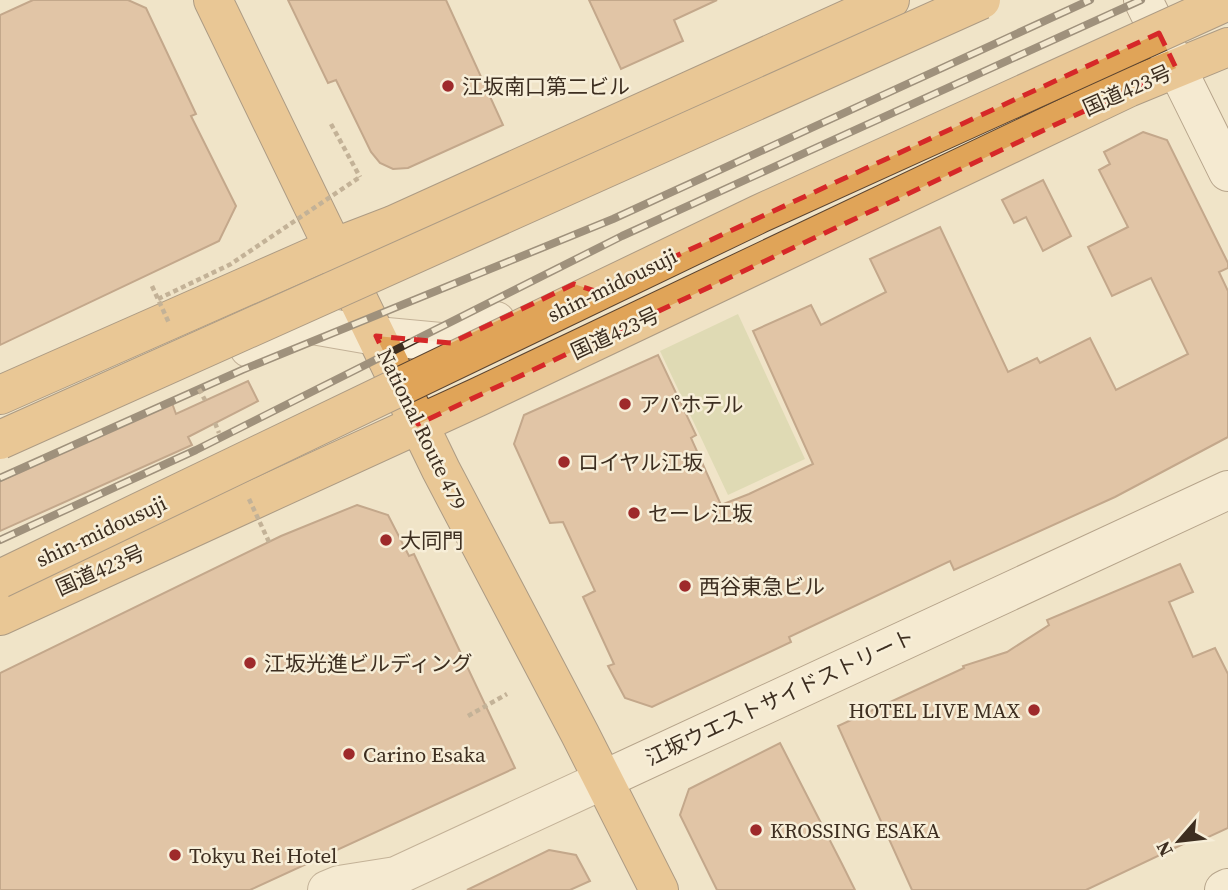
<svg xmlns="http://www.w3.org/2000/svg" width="1228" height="890" font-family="'Source Serif 4','Noto Sans JP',serif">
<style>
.green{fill:#c9cf9b}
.building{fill:#cf9f7d;stroke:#8d5f41;stroke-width:2}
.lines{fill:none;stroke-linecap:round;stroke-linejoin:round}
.street-casing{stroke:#8d765c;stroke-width:40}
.secondary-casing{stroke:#6f573f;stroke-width:40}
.highway-casing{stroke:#5b4430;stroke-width:40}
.path{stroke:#8d765c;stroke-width:4.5;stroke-dasharray:5 3.5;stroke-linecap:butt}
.street{stroke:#faf1dc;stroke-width:38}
.secondary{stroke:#faf1dc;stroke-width:38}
.highway{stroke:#e0a458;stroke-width:38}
.rail-casing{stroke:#3d2e20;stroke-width:8}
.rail{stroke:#f7eed8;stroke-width:5;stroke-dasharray:16;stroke-linecap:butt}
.highway-bridge-casing{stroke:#5b4430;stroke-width:40;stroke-linecap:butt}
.path-bridge{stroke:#8d765c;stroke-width:4.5;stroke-dasharray:5 3.5;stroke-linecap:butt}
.highway-bridge{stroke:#e0a458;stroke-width:38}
.marked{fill:none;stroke:#d62828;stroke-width:5;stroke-dasharray:14 9;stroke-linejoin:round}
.poi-dot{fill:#9e2a2b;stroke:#f7eed8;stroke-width:2.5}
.labels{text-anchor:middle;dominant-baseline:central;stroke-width:5;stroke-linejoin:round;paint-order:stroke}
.poi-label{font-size:21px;fill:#3d2e20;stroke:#f7eed8;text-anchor:start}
.street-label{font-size:21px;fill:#3d2e20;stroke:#f7eed8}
</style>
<rect width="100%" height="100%" fill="#f0e4c8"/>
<path class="green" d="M738 314 805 459 728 495 660 351Z"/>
<path class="building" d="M33 0H128L146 8 196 114 191 116 236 206 219 241 0 345V15Z
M288 0H446L503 125 408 168 393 169 380 163 371 152 336 80 328 83Z
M589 0H717L674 20 683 41 621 69Z
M1143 132 1167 140 1228 263V268L1219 272 1228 291V437L1115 497 954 570 950 561 789 637 791 642 652 707 625 698 608 666 614 664 583 597 595 591 563 522 550 523 514 444 524 415 658 355 696 435 691 438 721 505 749 494 813 464 753 331 811 305 821 325 886 292 870 259 940 227 1008 372 1037 358 1040 363 1090 338 1116 390 1188 354 1151 278 1112 296 1088 247 1128 227 1099 170 1110 164 1104 152Z
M1043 180 1071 236 1043 251 1026 217 1014 223 1002 200Z
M248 381 258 401 188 437 192 445 0 531V481L172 403 176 414Z
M357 505 388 515 409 556 414 554 515 768 250 890H0V673L281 536Z
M1180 564 1193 592 1169 602 1193 657 1215 648 1228 674V828L1202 840 1200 836 1086 890H912L838 726 964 668 963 666 1007 652 1049 625 1047 620Z
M780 743 841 862 855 890H717L680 815 689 789Z
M549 850 576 855 590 881 570 890H467Z"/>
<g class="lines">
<defs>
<path id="street" d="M249 348 307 324 376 336 451 343 496 321
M327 890 339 885 396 876 603 780"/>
<path id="secondary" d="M1143 0 1228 172
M603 780 1228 490
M1224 890 1228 888"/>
<path id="highway" d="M213 0 441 470 580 734 659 890
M0 395 333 248 393 225 890 0
M0 616 478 397 1128 88 1228 47"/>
</defs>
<use href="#street" class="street-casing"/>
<use href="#secondary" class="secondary-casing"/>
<use href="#highway" class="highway-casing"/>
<path class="path" d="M331 124 360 177
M468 716 507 694"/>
<use href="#street" class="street"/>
<use href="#secondary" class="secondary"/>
<use href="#highway" class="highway"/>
<defs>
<path id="rail" d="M0 478 242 370 613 219 1090 0
M0 540 196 450 622 236 1141 0"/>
</defs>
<use href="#rail" class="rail-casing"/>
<use href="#rail" class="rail"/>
<defs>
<path id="highway-bridge" d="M0 440 981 0
M0 579 759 214 1228 1"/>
</defs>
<use href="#highway-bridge" class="highway-bridge-casing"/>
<path class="path-bridge" d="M152 286 169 323
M158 299 231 264 360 177
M199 389 205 400
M215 423 219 433
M249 499 269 542"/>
<use href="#highway-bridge" class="highway-bridge"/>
</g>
<path d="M0 0H1228V890H0ZM1159 33 1176 68 418 424 376 336 451 343 574 284 598 292Z" fill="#f0e4c8" fill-opacity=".55" fill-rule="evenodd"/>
<path class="marked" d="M1159 33 1176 68 418 424 376 336 451 343 574 284 598 292Z"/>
<g class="poi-dot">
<circle cx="448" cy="86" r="7"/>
<circle cx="625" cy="404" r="7"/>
<circle cx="564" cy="462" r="7"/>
<circle cx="634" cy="513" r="7"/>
<circle cx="386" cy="540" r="7"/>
<circle cx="685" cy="586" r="7"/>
<circle cx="250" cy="663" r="7"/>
<circle cx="1034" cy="710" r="7"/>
<circle cx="349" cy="754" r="7"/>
<circle cx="756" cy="830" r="7"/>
<circle cx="175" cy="855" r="7"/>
</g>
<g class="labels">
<g class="poi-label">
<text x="462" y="86">江坂南口第二ビル</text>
<text x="639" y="404">アパホテル</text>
<text x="578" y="462">ロイヤル江坂</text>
<text x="648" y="513">セーレ江坂</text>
<text x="400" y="540">大同門</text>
<text x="699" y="586">西谷東急ビル</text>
<text x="264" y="663">江坂光進ビルディング</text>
<text x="1020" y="710" text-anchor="end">HOTEL LIVE MAX</text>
<text x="363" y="754">Carino Esaka</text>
<text x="770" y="830">KROSSING ESAKA</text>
<text x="189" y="855">Tokyu Rei Hotel</text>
</g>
<g class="street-label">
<text transform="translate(1127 90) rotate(-24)">国道423号</text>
<text transform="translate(612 285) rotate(-26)">shin-midousuji</text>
<text transform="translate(615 333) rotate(-25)">国道423号</text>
<text transform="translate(422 429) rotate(64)">National Route 479</text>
<text transform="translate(101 531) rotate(-25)">shin-midousuji</text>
<text transform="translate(100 570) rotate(-24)">国道423号</text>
<text transform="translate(780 697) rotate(-25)">江坂ウエストサイドストリート</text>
</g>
</g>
<g transform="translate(1179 841) rotate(242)" stroke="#f7eed8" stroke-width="5" paint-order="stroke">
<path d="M0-5L12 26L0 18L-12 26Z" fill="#3d2e20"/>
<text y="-10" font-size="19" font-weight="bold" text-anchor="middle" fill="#3d2e20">N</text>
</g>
</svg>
